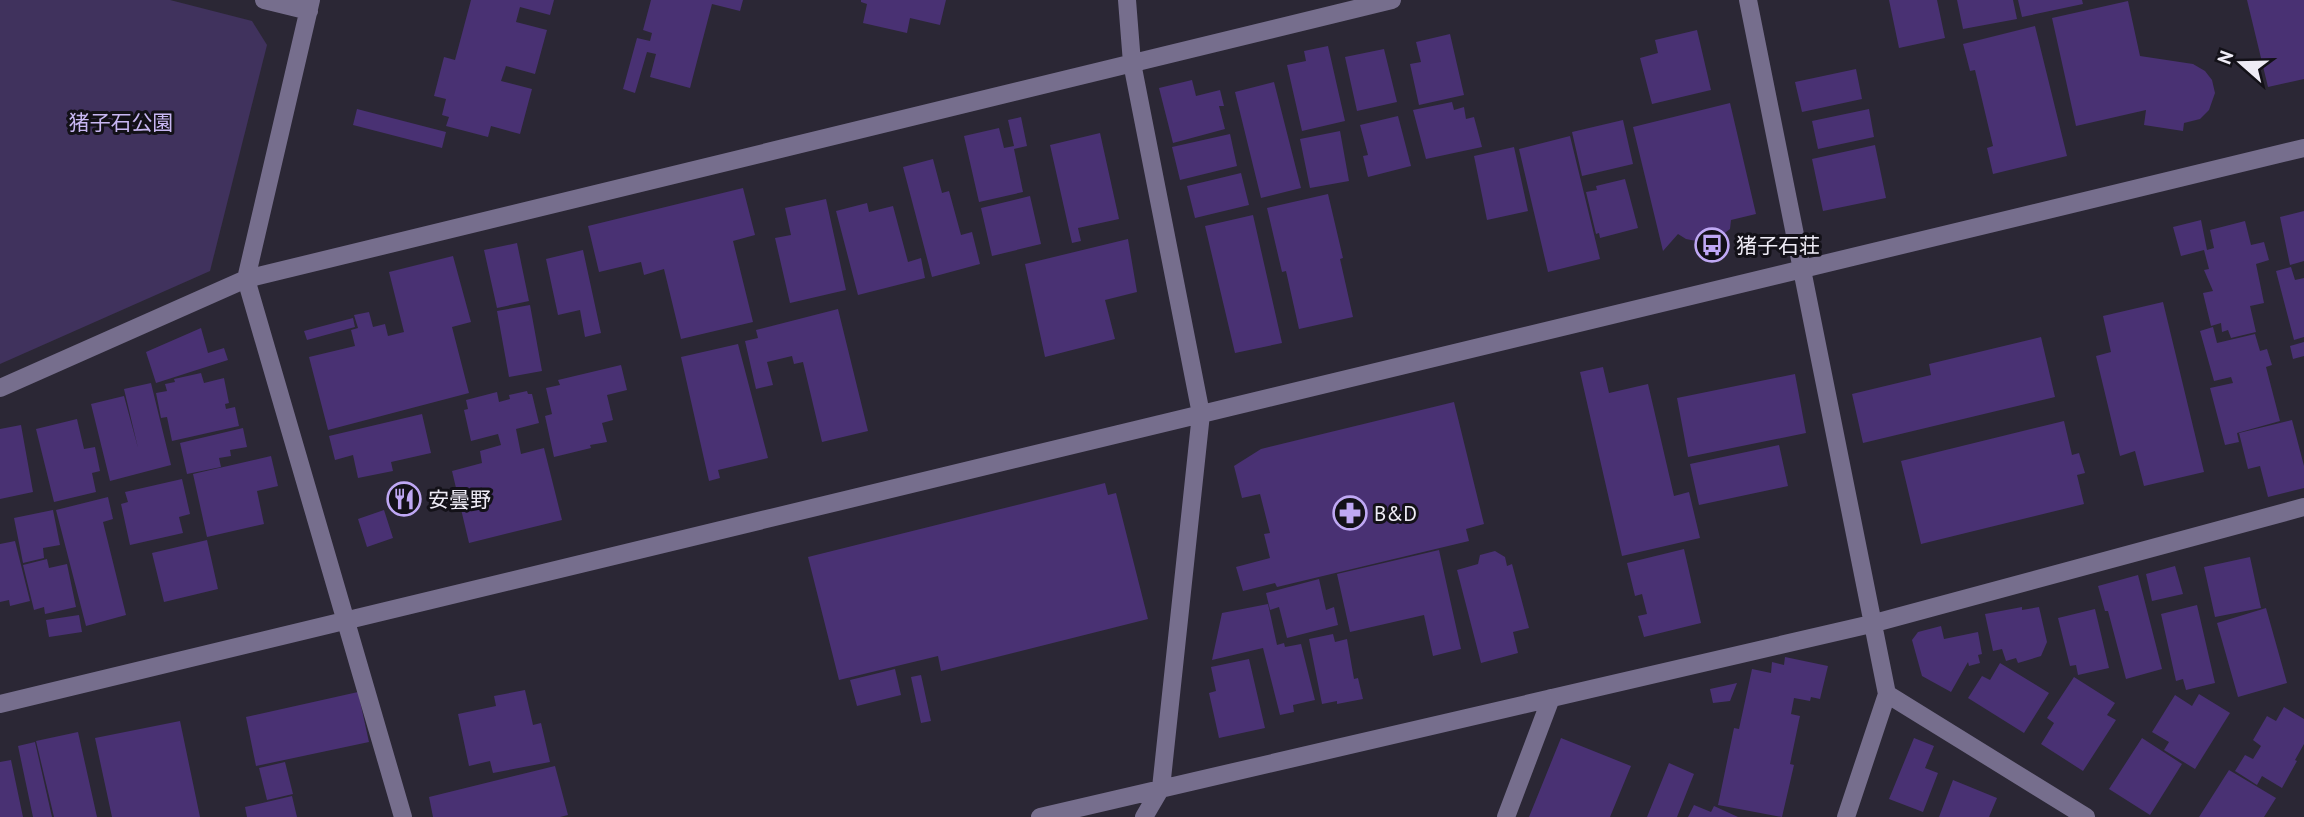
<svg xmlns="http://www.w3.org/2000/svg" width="2304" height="817" font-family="'PT Sans','Noto Sans JP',sans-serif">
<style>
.green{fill:#40325d}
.building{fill:#493173}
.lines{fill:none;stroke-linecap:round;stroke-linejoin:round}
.minor{stroke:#766e8d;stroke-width:18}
.labels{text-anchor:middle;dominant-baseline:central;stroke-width:6;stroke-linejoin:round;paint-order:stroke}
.park-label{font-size:21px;fill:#c8b7f2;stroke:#131118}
.poi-label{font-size:21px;fill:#efecf6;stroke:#131118;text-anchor:start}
</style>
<rect width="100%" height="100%" fill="#2b2735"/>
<path class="green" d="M0 0H170L252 21 267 45 210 271 0 364Z"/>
<path class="building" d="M471 0H554L550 15 520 7 516 22 547 30 535 74 506 66 501 81 532 89 520 134 491 126 488 137 446 126 449 117 442 115 446 99 434 96 444 57 455 60Z
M651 0H743L740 11 712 4 690 88 650 77 656 54 647 52 635 93 623 89 637 38 650 41 652 33 643 30Z
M861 0H946L940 25 910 18 907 33 863 23 867 4 861 2Z
M1889 0H1937L1945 38 1899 48Z
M1957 0H2013L2017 19 1963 29Z
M2018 0H2082L2083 4 2022 17Z
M2247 0H2304V79L2268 87Z
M2128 1 2140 56 2193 64 2205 71 2212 80 2215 93 2209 110 2200 119 2184 123 2183 131 2144 125 2146 110 2076 126 2052 18Z
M2035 26 2067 156 1993 174 1987 148 1993 146 1975 70 1970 71 1963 44Z
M1697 30 1711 90 1652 104 1640 58 1658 53 1655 40Z
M1450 34 1464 95 1419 105 1410 64 1421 62 1416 42Z
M1328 46 1345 121 1302 131 1287 65 1306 61 1304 51Z
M1384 49 1397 102 1357 111 1345 57Z
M1856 69 1862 99 1802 112 1795 82Z
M1192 80 1196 96 1220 90 1224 106H1219L1225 129 1173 143 1159 88Z
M1274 82 1301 188 1261 198 1235 92Z
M1452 102 1454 110 1464 107 1466 119 1474 117 1482 147 1426 159 1413 110Z
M1730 103 1756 214 1731 220 1730 229 1722 235 1696 241 1686 239 1678 234 1663 251 1633 127Z
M357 109 446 132 442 148 353 125Z
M1869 109 1874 137 1818 149 1812 121Z
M1398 116 1411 166 1368 177 1363 156 1368 155 1360 125Z
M1021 117 1027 146 1014 149 1023 192 979 202 964 136 999 128 1004 148 1014 146 1008 120Z
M1623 120 1633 164 1582 176 1572 132Z
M1340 131 1349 181 1310 188 1300 139Z
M1100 133 1119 219 1078 228 1081 241 1072 243 1050 145Z
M1230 134 1237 166 1180 180 1172 147Z
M1570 136 1600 259 1548 272 1519 149Z
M1875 145 1886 198 1823 211 1812 159Z
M1514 147 1528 211 1487 220 1474 156Z
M933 159 942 193 949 191 961 235 972 232 980 264 932 277 903 167Z
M1241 173 1249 205 1195 218 1187 186Z
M1625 179 1638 228 1600 238 1599 233 1596 234 1586 192 1597 190 1596 186Z
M743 188 755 235 733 241 753 322 681 339 664 269 644 275 641 262 599 272 588 226Z
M1328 194 1343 258 1340 259 1353 317 1299 329 1286 271 1282 272 1267 208Z
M1030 196 1041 244 992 256 981 208Z
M826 199 846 290 790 303 775 238 791 235 785 208Z
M867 203 869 212 893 206 908 262 921 258 925 278 858 295 836 211Z
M2304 211V261L2290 265 2280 217Z
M1253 215 1282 343 1235 353 1205 226Z
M2201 220 2207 250 2214 248 2210 230 2245 221 2251 245 2264 242 2269 260 2256 264 2264 303 2250 306 2256 332 2231 338 2228 330 2222 332 2221 323 2211 326 2203 293 2213 291 2204 270 2209 269 2204 250 2181 256 2173 227Z
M1128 239 1137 292 1105 300 1115 339 1045 357 1025 264Z
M517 243 529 301 497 308 484 250Z
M583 250 601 333 585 337 580 310 558 315 546 259Z
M453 256 471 322 452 327 469 393 328 430 309 357 355 346 351 330 358 328 354 315 369 312 373 327 385 324 388 336 404 332 389 272Z
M2291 267 2295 280 2304 278V337L2294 340 2276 271Z
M2163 302 2204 472 2144 486 2135 451 2120 456 2096 356 2111 352 2103 316Z
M530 305 542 371 509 377 497 311Z
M838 309 868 431 822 442 803 362 794 364 792 356 767 362 773 385 756 389 745 341 758 338 756 330Z
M353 318 355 327 307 340 304 331Z
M2213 327 2217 343 2255 334 2260 351 2267 349 2272 365 2266 367 2280 421 2237 433 2239 442 2225 445 2210 388 2233 383 2231 377 2214 381 2200 331Z
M201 328 208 353 224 348 228 360 156 383 146 352Z
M2041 337 2055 397 1863 443 1852 394 1931 375 1929 364Z
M2304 342V356L2293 359 2290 346Z
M738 344 768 458 718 470 720 478 709 481 681 357Z
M621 365 627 390 607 395 613 420 602 423 607 442 590 445 591 448 554 457 545 416 552 414 546 388 560 385 558 380Z
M1603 367 1609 393 1648 384 1674 496 1689 492 1700 538 1622 556 1580 372Z
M201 373 204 383 224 378 229 403 225 404 226 409 235 407 239 426 172 441 167 417 161 418 156 393 167 391 165 384 175 382 174 379Z
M1795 374 1806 433 1688 457 1677 398Z
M151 383 171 465 110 481 91 404 124 396 138 448 124 389Z
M527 391 528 394H532L539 423 516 429 521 454 544 448 562 520 469 543 452 471 482 463 480 451 501 445 498 434 471 441 464 410 468 409 466 400 497 392 499 402 510 399 509 395Z
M1454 402 1484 524 1466 529 1469 541 1277 587 1275 583 1243 591 1236 567 1270 558 1264 534 1270 533 1260 494 1242 498 1234 466 1261 449Z
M422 414 431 453 391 462 393 471 358 478 353 455 335 460 329 436Z
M77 419 84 449 95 447 100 471 92 473 96 492 54 502 36 429Z
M2292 420 2304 466V488L2268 497 2260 466 2248 469 2239 433Z
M2064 421 2072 455 2079 453 2085 473 2077 475 2084 504 1921 544 1901 461Z
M21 425 33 492 0 499V429Z
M243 428 247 447 230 450 231 456 219 458 221 467 187 474 180 443Z
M1779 445 1788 486 1699 505 1690 464Z
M271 456 278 486 257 491 264 524 207 537 193 474Z
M182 479 190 514 179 517 183 533 130 545 121 504 128 502 125 492Z
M1105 483 1108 495 1116 493 1148 619 941 671 938 656 839 680 808 557Z
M108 497 113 519 103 522 126 615 86 626 56 510Z
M53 510 60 545 43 548 44 558 23 563 14 518Z
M384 510 393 538 367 547 358 519Z
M207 540 218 589 164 602 152 553Z
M15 541 30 601 10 606 9 600 0 602V544Z
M1684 549 1701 623 1644 637 1638 616 1647 614 1642 594 1635 596 1627 563Z
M1439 550 1461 649 1433 656 1424 615 1350 632 1337 574Z
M1495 551 1505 557 1507 566 1512 564 1529 628 1513 632 1518 653 1481 663 1457 570 1478 564 1480 555Z
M2250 557 2261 608 2215 617 2204 567Z
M47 559 49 568 67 564 76 607 45 614 44 607 34 610 23 565Z
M2175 566 2183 594 2152 601 2146 574Z
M2138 575 2162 669 2126 679 2108 611H2105L2098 586Z
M1319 579 1326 610 1334 607 1338 625 1287 638 1279 607 1270 610 1266 593Z
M1268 604 1277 645 1284 643 1285 647 1301 644 1315 700 1293 705 1294 712 1280 715 1263 648 1212 660 1222 613Z
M2197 605 2215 683 2186 690 2183 679 2176 681 2161 614Z
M2022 607V610L2039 607 2047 642 2041 656 2018 663 2016 658 2006 661 2002 649 1993 651 1985 614Z
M2266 608 2287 683 2238 697 2217 623Z
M2095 609 2109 668 2078 675 2076 665 2070 666 2058 618Z
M79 615 82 632 49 637 46 620Z
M1941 626 1944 639 1978 632 1982 654 1978 655 1980 663 1969 666 1968 662 1951 692 1922 676 1912 640 1918 632Z
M1333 634 1335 642 1347 639 1354 679 1358 678 1363 699 1337 704V701L1322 704 1309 639Z
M1785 657 1828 666 1820 699 1811 697 1810 701 1794 698 1791 714 1800 716 1790 764 1794 765 1782 817 1718 805 1734 728 1739 729 1752 669 1771 673 1772 662 1784 665Z
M1249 659 1265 728 1219 738 1209 693 1216 691 1211 667Z
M2000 663 2049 693 2024 733 1968 698 1982 676 1990 680Z
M895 669 901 695 857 706 850 680Z
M921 675 931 721 921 723 911 677Z
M2074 677 2115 703 2107 715 2116 720 2083 771 2041 744 2054 723 2047 718Z
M1737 683 1730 701 1713 703 1710 689Z
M525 690 533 725 541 723 550 762 493 773 490 761 469 766 458 714 496 706 494 696Z
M358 692 369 742 256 766 246 717Z
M2199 694 2230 713 2195 769 2164 750 2169 742 2152 732 2175 695 2192 706Z
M2284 707 2304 719V744L2295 760 2297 761 2282 788 2262 776 2257 785 2235 771 2245 755 2253 759 2261 746 2253 740 2267 716 2276 721Z
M180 721 200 817H112L95 738Z
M78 732 97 817H54L36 741Z
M1561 738 1631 766 1610 817H1529Z
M1914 738 1934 746 1925 768 1938 773 1923 812 1889 799Z
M2142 738 2182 764 2150 815 2109 789Z
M35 742 52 817H33L18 746Z
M11 760 23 817H0V762Z
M285 762 293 794 267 800 259 768Z
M1669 763 1694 774 1677 817H1647Z
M555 766 568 815 560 817H433L429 797Z
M2229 770 2276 798 2264 817H2199Z
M1953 780 1997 798 1989 817H1939Z
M292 796 297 817H247L245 807Z
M1694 805 1711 812 1714 806 1738 817H1688Z"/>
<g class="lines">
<path class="minor" d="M264 0 309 11
M311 0 246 279 403 817
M1127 0 1132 63 1201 414 1161 788 1144 817
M1748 0 1887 694 1846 817
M0 388 246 279 1392 0
M1887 694 2086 817
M0 704 2304 148
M1040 817 1871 624 2304 507
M1506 817 1551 698"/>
</g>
<defs>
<symbol id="bus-ring" viewBox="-11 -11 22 22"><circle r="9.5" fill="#131118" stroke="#bfa8f4" stroke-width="1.5"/><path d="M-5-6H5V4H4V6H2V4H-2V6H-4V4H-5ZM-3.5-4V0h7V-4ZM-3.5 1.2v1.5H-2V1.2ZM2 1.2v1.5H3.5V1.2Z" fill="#bfa8f4"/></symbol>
<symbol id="restaurant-ring" viewBox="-11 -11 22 22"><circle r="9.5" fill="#131118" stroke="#bfa8f4" stroke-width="1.5"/><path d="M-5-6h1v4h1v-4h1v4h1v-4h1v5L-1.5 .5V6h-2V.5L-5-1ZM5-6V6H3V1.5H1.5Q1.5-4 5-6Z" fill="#bfa8f4"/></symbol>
<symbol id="pharmacy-ring" viewBox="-11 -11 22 22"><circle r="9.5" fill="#131118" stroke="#bfa8f4" stroke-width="1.5"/><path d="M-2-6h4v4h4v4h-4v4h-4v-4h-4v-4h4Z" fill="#bfa8f4"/></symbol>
</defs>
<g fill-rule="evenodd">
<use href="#bus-ring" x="1693" y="226" width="38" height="38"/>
<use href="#restaurant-ring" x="385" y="480" width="38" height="38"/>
<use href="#pharmacy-ring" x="1331" y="494" width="38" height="38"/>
</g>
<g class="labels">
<g class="park-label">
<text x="121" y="122">猪子石公園</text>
</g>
<g class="poi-label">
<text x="1736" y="245">猪子石荘</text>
<text x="428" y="499">安曇野</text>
<text x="1374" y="513">B&amp;D</text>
</g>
</g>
<g transform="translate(2241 63) rotate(290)" stroke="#131118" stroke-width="5" paint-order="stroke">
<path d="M0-5L12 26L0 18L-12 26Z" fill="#efecf6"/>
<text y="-10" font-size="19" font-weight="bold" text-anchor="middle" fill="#efecf6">N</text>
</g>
</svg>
